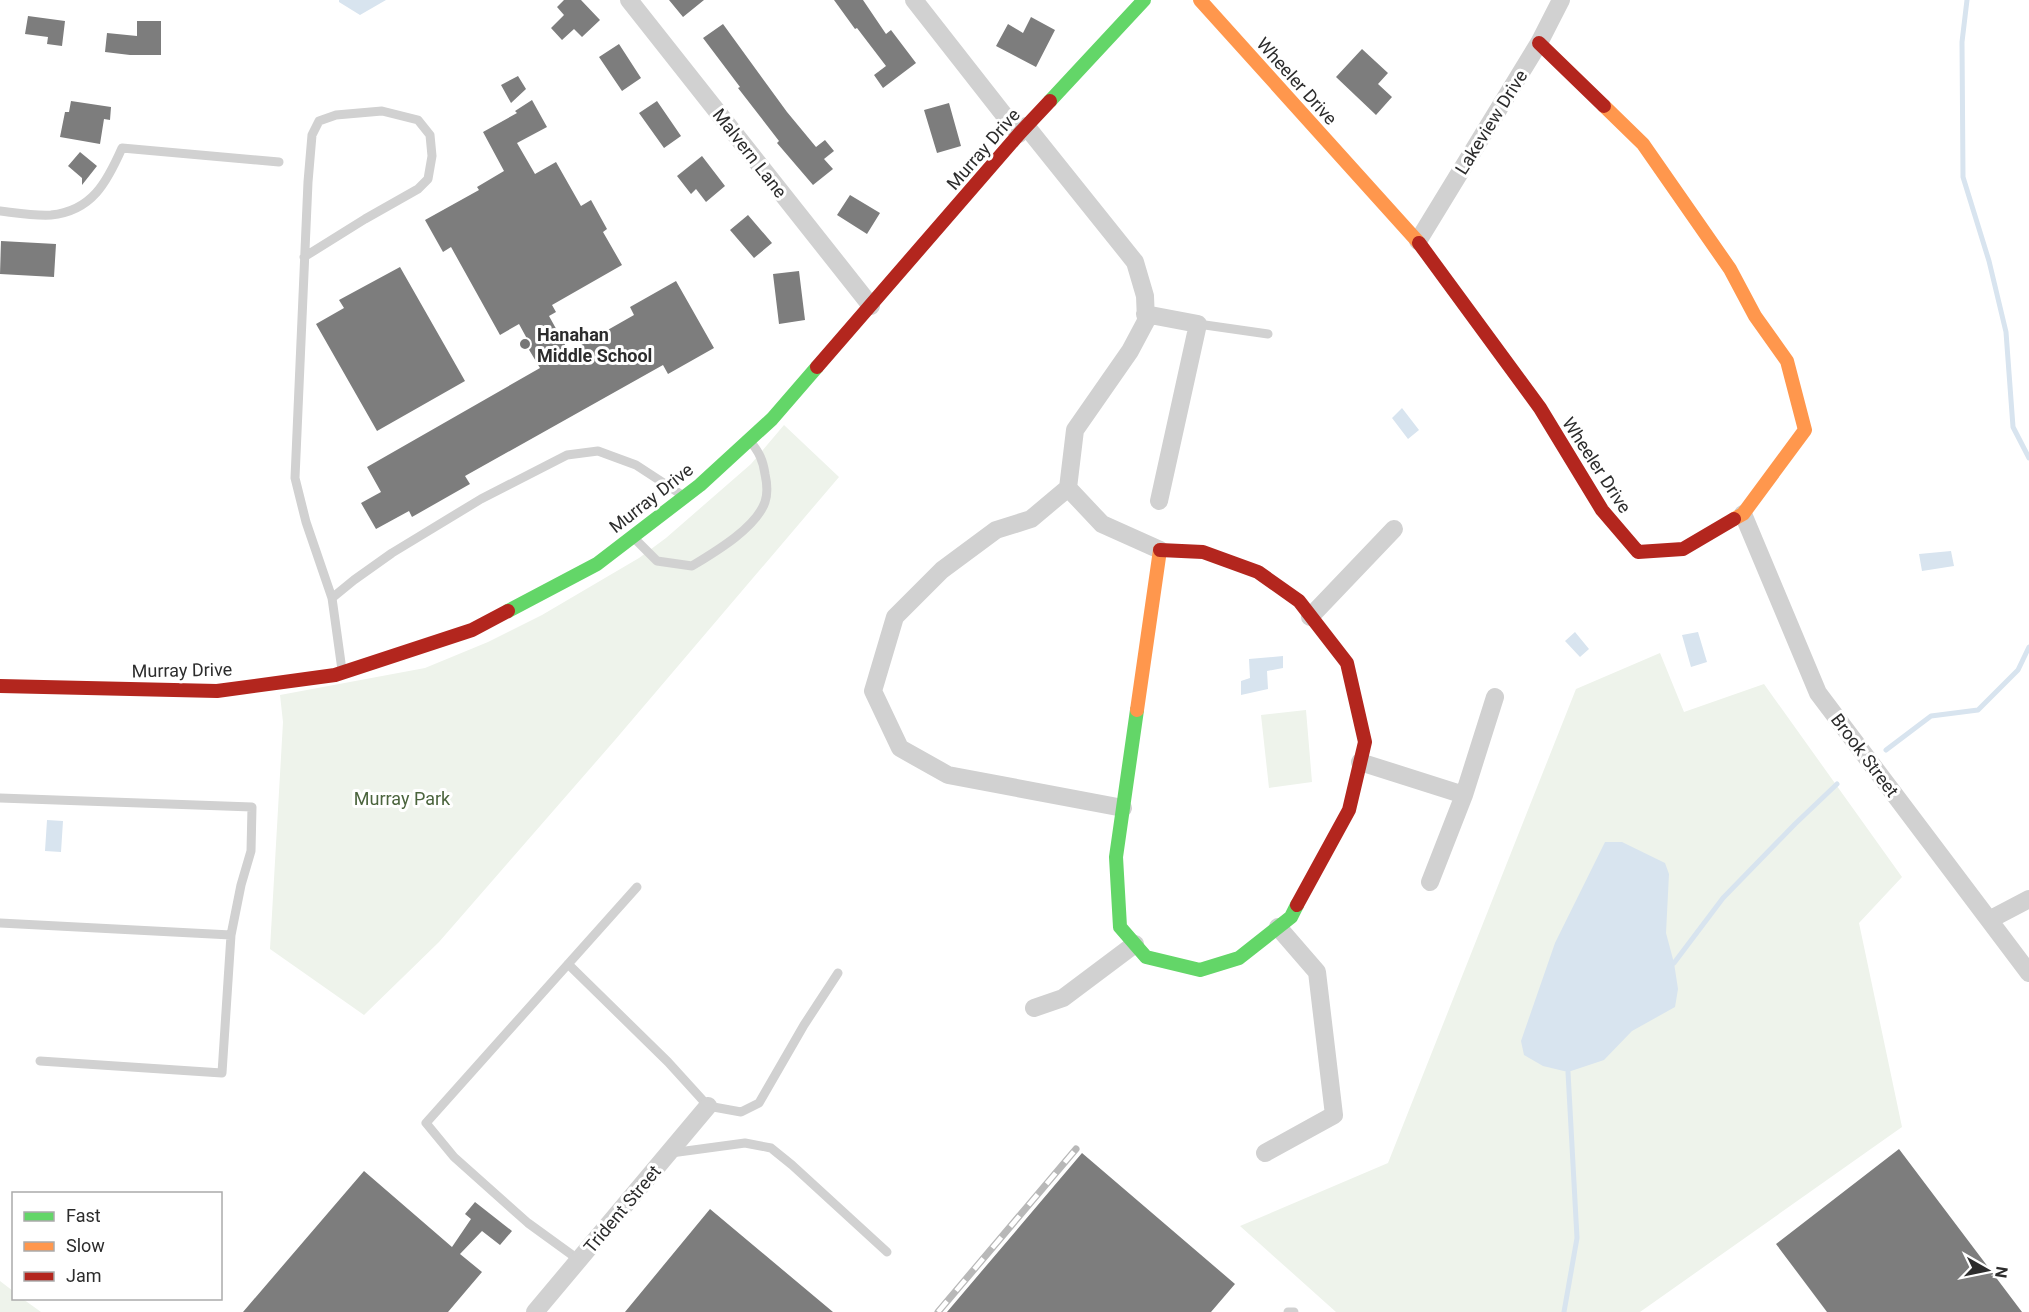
<svg xmlns="http://www.w3.org/2000/svg" width="2029" height="1312" font-family="Roboto,sans-serif">
<style>
.green{fill:#eef3eb}
.water{fill:#d8e4ef}
.lines{fill:none;stroke-linecap:round;stroke-linejoin:round}
.stream{stroke:#d8e4ef;stroke-width:5}
.building{fill:#7d7d7d}
.lane{stroke:#d1d1d1;stroke-width:9}
.street{stroke:#d1d1d1;stroke-width:18}
.fast{stroke:#63d668;stroke-width:14}
.slow{stroke:#ff974d;stroke-width:14}
.jam{stroke:#b3261e;stroke-width:14}
.rail-casing{stroke:#b8b8b8;stroke-width:7}
.rail{stroke:#fff;stroke-width:4.5;stroke-dasharray:14;stroke-linecap:butt}
.poi-dot{fill:#767676;stroke:#fff;stroke-width:2}
.labels{text-anchor:middle;dominant-baseline:central;stroke-width:6;stroke-linejoin:round;paint-order:stroke}
.street-label{font-size:18px;fill:#2c2c2c;stroke:#fff}
.poi-label{font-size:18px;font-weight:bold;fill:#2c2c2c;stroke:#fff;text-anchor:start}
.park-label{font-size:18px;fill:#4b643d;stroke:#fff}
</style>
<rect width="100%" height="100%" fill="#fff"/>
<path class="green" d="M784 425 839 477 615 740 439 942 364 1015 270 949 283 722 280 695 425 668 488 642 542 615 639 558 666 538 751 464Z
M1660 653 1684 712 1764 684 1902 877 1859 923 1902 1127 1640 1312H1336L1240 1226 1388 1163 1576 689Z
M1306 710 1312 782 1269 788 1261 715Z
M0 1281 13 1291 14 1298 23 1299 41 1312H0Z"/>
<path class="water" d="M339 0H386L360 15 339 2Z
M1402 408 1419 430 1408 439 1392 418Z
M1951 551 1954 566 1922 571 1919 554Z
M1575 632 1589 649 1580 657 1565 641Z
M1698 632 1707 662 1691 667 1682 635Z
M1283 656V668L1267 671 1268 689 1241 695V681L1250 678 1249 659Z
M47 820 63 821 61 852 45 851Z
M1605 842H1622L1665 863 1669 874 1666 933 1674 963 1678 989 1675 1007 1632 1031 1604 1060 1568 1072 1543 1066 1524 1055 1521 1041 1555 943Z"/>
<g class="lines">
<path class="stream" d="M1967 0 1962 42 1963 177 1989 261 2006 332 2013 427 2029 458
M1886 750 1931 716 1978 710 2018 670 2029 647
M1674 963 1723 898 1795 824 1837 784
M1564 1312 1577 1238 1568 1072"/>
</g>
<path class="building" d="M564 0H581L600 20 582 37 574 29 562 40 551 28 564 15 557 7Z
M669 0H704L683 17Z
M834 0H863L886 34 891 30 916 63 883 88 874 75 886 66 857 28 855 29Z
M28 16 65 21 62 46 47 44 48 37 25 34Z
M1031 17 1055 30 1036 67 996 46 1008 24 1023 33Z
M137 21H161V55H130L105 52 107 33 137 36Z
M723 24 787 112 816 147 825 140 834 151 824 159 833 169 813 185 777 143 779 141 738 88 740 87 703 38Z
M619 44 641 78 622 91 599 57Z
M1362 49 1388 73 1378 84 1392 97 1376 115 1336 77Z
M518 76 526 89 511 103 501 85Z
M532 100 547 127 517 143 535 174 556 162 581 206 591 200 607 229 603 232 622 265 552 305 556 312 549 316 569 352 634 315 630 307 676 281 714 348 668 374 663 365 465 476 470 484 412 517 409 511 376 529 361 503 381 492 367 467 540 368 528 348 531 346 519 324 500 335 451 247 443 252 425 220 479 190 477 187 504 171 483 132 517 113 515 111Z
M71 101 111 107 110 120 104 119 100 144 60 137 65 112H69Z
M657 101 681 136 664 148 639 113Z
M949 103 961 146 937 153 924 110Z
M80 152 97 166 82 185V178L68 166Z
M702 156 725 186 706 202 696 189 691 194 677 176Z
M850 195 880 213 867 234 837 215Z
M748 215 772 243 754 258 730 230Z
M1 241 56 244 54 277 0 274Z
M400 267 465 381 377 431 316 324 344 308 339 300Z
M799 271 805 320 779 324 773 274Z
M1899 1149 2022 1312H1827L1776 1244Z
M1082 1153 1235 1284 1211 1312H947Z
M364 1171 452 1247 471 1219 465 1214 475 1202 512 1231 500 1245 482 1231 460 1254 482 1272 448 1312H243Z
M710 1209 833 1312H625Z"/>
<g class="lines">
<path class="lane" d="M0 211C17 213 35 216 51 215 92 211 107 182 122 148L279 162
M304 257 365 219 418 189 428 179 432 156 430 135 418 120 382 111 336 115 319 121 312 135 308 182 295 478 306 522 332 598
M1198 324 1268 334
M634 538 657 561 692 566C715 552 756 528 765 502 768 493 767 483 765 474 763 460 759 452 750 441
M342 670 332 598 354 580 392 553 481 499 567 455 598 451 636 465 682 495
M0 798 252 807 251 851 241 885 231 935
M0 923 231 935 222 1073 40 1061
M568 964 668 1062 708 1106 741 1112 759 1103 804 1025 838 973
M671 1153 745 1143 771 1148 792 1165 887 1252
M579 1260 528 1223 454 1157 426 1123 637 887
M1288 1312H1294"/>
<path class="street" d="M629 0 871 306
M914 0 1019 134
M1026 126 1135 262 1145 296 1146 321 1130 351 1075 430 1068 488 1031 519 996 530 942 570 895 617 873 691 900 748 948 775 1123 808
M1418 241 1539 43 1561 0
M1145 314 1198 324 1159 501
M1068 488 1102 524 1160 550
M1743 514 1818 693 2029 973
M1310 617 1394 529
M1360 762 1464 795 1430 882
M1464 795 1495 697
M1989 920 2029 899
M1034 1008 1063 998 1135 944
M1265 1153 1334 1115 1317 972 1278 927
M535 1312 708 1106"/>
<path class="fast" d="M1050 101 1144 0
M508 611 597 564 700 485 772 419 817 367
M1137 710 1116 857 1120 927 1146 957 1200 970 1239 958 1291 917 1297 905"/>
<path class="slow" d="M1200 0 1419 243
M1604 106 1643 144 1730 269 1755 316 1787 361 1805 430 1743 514 1734 519
M1137 710 1160 550"/>
<path class="jam" d="M1539 43 1604 106
M1419 243 1540 408 1602 510 1638 552 1683 549 1734 519
M817 367 1019 134 1050 101
M1160 550 1203 552 1258 572 1299 601 1347 663 1365 742 1349 810 1297 905
M0 686 217 691 335 675 472 630 508 611"/>
<defs>
<path id="rail" d="M938 1312 1076 1149"/>
</defs>
<use href="#rail" class="rail-casing"/>
<use href="#rail" class="rail"/>
</g>
<circle class="poi-dot" cx="525" cy="344" r="6"/>
<g class="labels">
<g class="street-label">
<text transform="translate(1297 81) rotate(48)">Wheeler Drive</text>
<text transform="translate(1491 122) rotate(-58)">Lakeview Drive</text>
<text transform="translate(983 149) rotate(-49)">Murray Drive</text>
<text transform="translate(750 153) rotate(52)">Malvern Lane</text>
<text transform="translate(1597 465) rotate(57)">Wheeler Drive</text>
<text transform="translate(651 498) rotate(-38)">Murray Drive</text>
<text transform="translate(182 670) rotate(-1)">Murray Drive</text>
<text transform="translate(1865 755) rotate(53)">Brook Street</text>
<text transform="translate(622 1209) rotate(-50)">Trident Street</text>
</g>
<g class="poi-label">
<text x="537" y="334">Hanahan<tspan x="537" dy="21">Middle School</tspan></text>
</g>
<g class="park-label">
<text x="402" y="798">Murray Park</text>
</g>
</g>
<rect x="12" y="1192" width="210" height="108" fill="#ffffff" stroke="#ababab" stroke-width="1.5"/>
<rect x="24" y="1212" width="30" height="9" fill="#63d668" stroke="#ababab" stroke-width="1.5"/>
<text x="66" y="1222" font-size="18" fill="#2c2c2c">Fast</text>
<rect x="24" y="1242" width="30" height="9" fill="#ff974d" stroke="#ababab" stroke-width="1.5"/>
<text x="66" y="1252" font-size="18" fill="#2c2c2c">Slow</text>
<rect x="24" y="1272" width="30" height="9" fill="#b3261e" stroke="#ababab" stroke-width="1.5"/>
<text x="66" y="1282" font-size="18" fill="#2c2c2c">Jam</text>
<g transform="translate(1987 1270) rotate(99)" stroke="#ffffff" stroke-width="4.5" paint-order="stroke">
<path d="M0-4.5L10 22L0 15L-10 22Z" fill="#2c2c2c"/>
<text y="-9" font-size="16" font-weight="bold" text-anchor="middle" fill="#2c2c2c">N</text>
</g>
</svg>
